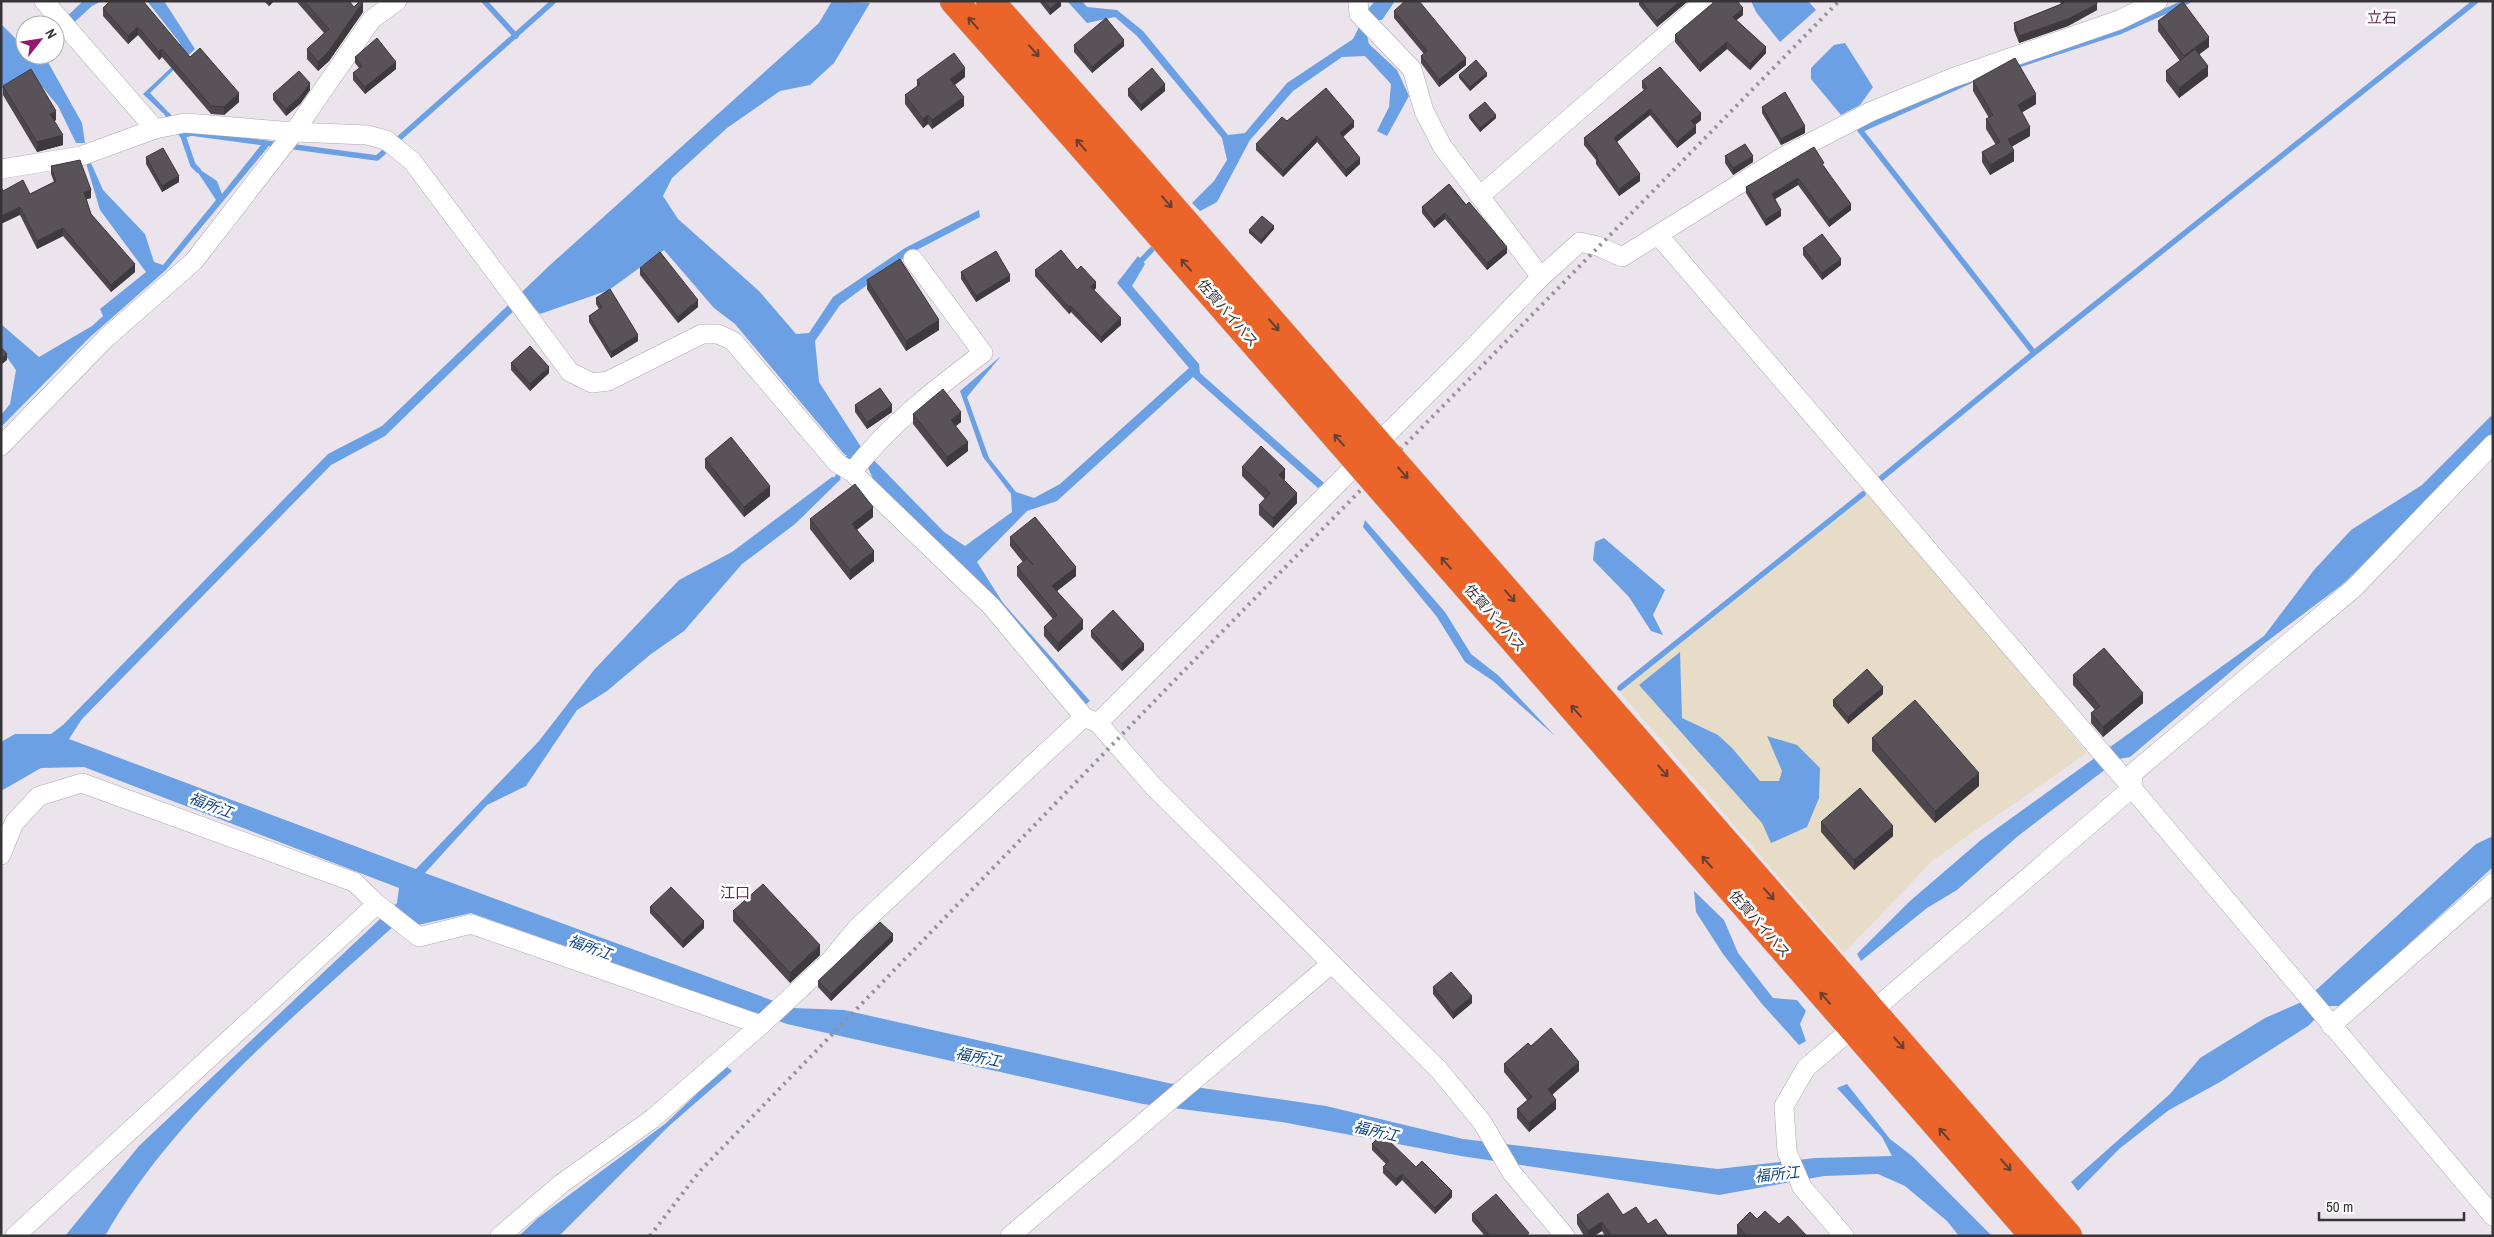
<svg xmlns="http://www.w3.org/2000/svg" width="2494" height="1237" font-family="'Archivo Narrow','Noto Sans JP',sans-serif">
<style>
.industrial{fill:#e6dcc7}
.water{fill:#6ba0e4}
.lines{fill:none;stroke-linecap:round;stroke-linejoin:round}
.stream{stroke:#6ba0e4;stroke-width:5.5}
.minor-casing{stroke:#aea7b0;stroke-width:20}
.highway-casing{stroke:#c7c6c7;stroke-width:29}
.minor{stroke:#fff;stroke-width:19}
.highway{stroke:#eb652b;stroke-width:28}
.rail{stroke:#969298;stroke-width:4;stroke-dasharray:2.5 5;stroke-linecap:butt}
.highway-bridge-casing{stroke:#c7c6c7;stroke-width:29;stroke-linecap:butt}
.highway-bridge{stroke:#eb652b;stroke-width:28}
.wall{fill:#4d474d}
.shaded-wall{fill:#3e393e}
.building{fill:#595259;stroke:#3e393e}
.oneway{stroke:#634034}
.labels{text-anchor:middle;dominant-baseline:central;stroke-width:5;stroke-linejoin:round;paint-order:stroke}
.street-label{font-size:14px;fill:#363437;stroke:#fff}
.neighbourhood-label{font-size:15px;fill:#65284e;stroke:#fff}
.water-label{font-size:15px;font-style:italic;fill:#0d4381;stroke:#fff}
</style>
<rect width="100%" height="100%" fill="#ebe4ed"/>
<path class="industrial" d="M1870 493 2087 753 1933 860 1844 953 1620 692Z"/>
<path class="water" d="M83 1H102L92 6 55 40V28Z
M147 1H164L195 49 150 93 171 115 166 116 143 94 177 62 180 43Z
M832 1 870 3 834 63 810 85 780 91 727 128 672 178 663 196 678 219 759 291 796 334 809 333 833 297 905 248 979 210 980 217 909 254 840 305 815 341 819 382 861 447 944 532 965 546 1012 512 1011 494 983 457 960 391 1001 356 967 397 989 458 1016 492 1034 498 1060 484 1189 368 1117 283 1138 256 1145 264 1132 286 1199 364 1200 373 1324 483 1318 488 1193 377 1057 501 1027 511 977 562 1003 603 1090 701 1085 705 876 486 866 463 856 455H845L735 324 714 308 664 250 609 290 540 314 526 299 385 436 331 465 82 719 69 739 416 869 539 741 594 670 679 580 732 552 832 477 841 479 795 524 742 564 684 631 651 654 607 691 577 710 526 786 487 805 425 873 793 1008 844 1010 1168 1083 1326 1106 1463 1139 1718 1169 1815 1158 1892 1156 1882 1137 1837 1088 1847 1084 1890 1139 1912 1156 1992 1236H1959L1947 1221 1905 1186 1878 1174 1824 1176 1719 1195 1461 1156 1282 1122 1143 1104 787 1024 471 913 418 925 406 915C301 1011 176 1111 105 1236H65L139 1146 397 903 399 888 84 767 41 768 1 791V742L15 734H51L63 725 328 454 382 426 549 266 819 23Z
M1067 1H1082L1087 7 1117 10 1143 31 1228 135 1245 133 1287 83 1353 39 1368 9 1375 1H1395L1382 20H1375L1366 31 1369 44 1397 70 1409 96 1387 136 1377 131 1389 107 1391 84 1365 56 1342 57 1293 91 1250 140 1217 202 1200 211 1192 203 1214 181 1227 160 1222 138 1137 36 1115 17 1087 23Z
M1751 1H1808L1816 10 1780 42 1756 12Z
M1 24 25 48V55H44L82 123 85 143H76L58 106 29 71 1 89Z
M1845 43 1873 87 1860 105 1841 115 1811 79V68L1834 45Z
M265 140 268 147 166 270 89 338 1 427V415L10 404 16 370 1 349V324L39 357 92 326 103 316 100 309 146 272 100 210 86 163H91L103 190 145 234 154 262 163 265 216 200 193 165 217 181 222 194Z
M2493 414V437L2343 584 2261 646 2130 757 2119 759 2018 836 1957 890 1927 908 1861 961 1857 954 1910 901 1981 840 2264 636 2314 570 2351 530 2422 485Z
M1365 520 1445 612 1471 654 1499 676 1555 736 1493 681 1465 662 1437 617 1363 527Z
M1604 538 1665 590 1653 615 1663 635 1651 631 1629 597 1593 560 1595 542Z
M1680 652 1682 718 1718 735 1732 748 1760 781H1779L1782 771 1767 736 1797 745 1820 768 1819 798 1807 827 1771 843 1762 823 1639 685Z
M2493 836V867L2341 1006H2328L2308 1026 2220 1082 2169 1110 2119 1149 2078 1191 2071 1182 2170 1094 2200 1058 2265 1018 2304 1001 2476 844Z
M1694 891 1724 920 1738 953 1773 998 1797 1000 1806 1011 1800 1024 1806 1041 1799 1045 1762 1004 1723 954 1696 912Z
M726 1066 732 1071 669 1126 559 1236H519L538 1218 665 1124Z"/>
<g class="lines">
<path class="stream" d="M484 1 516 36
M2012 67 2119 32 2188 1
M1970 81 1860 130 2034 353
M168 116 183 136 191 133 377 158 554 1
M183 136 193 165 198 170
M1142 260 1158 243
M837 478 850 455
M1879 480 2034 353 2476 1
M1620 688 1863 494"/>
<defs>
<path id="minor" d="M44 1 155 129
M1358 1 1359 14 1412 69 1424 111 1442 146 1541 277
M1 169 81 156 155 129 185 123 294 132 367 135 386 140 412 161 570 372 592 383 608 381 702 334H718L733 341 837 463 852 472 992 607 1084 717 1098 723 1154 787 1439 1070 1482 1122 1512 1173 1565 1236
M1480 196 1705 1
M1659 236 2132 788 2493 1216
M1 446 106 338 194 261 294 132 372 19 397 1
M852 472C891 423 934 390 983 353L913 259
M1098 723 1467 354 1541 277 1580 242 1598 246 1622 257 1781 158 1870 112 1952 78 2119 20 2158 1
M1 855 14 823 39 796 82 783 354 882 377 904 419 937 471 924 761 1025
M2331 1026 2493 883
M15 1236 377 904
M500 1236 561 1184 652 1119 761 1025 830 961 857 928 1084 717
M1010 1236 1331 964
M1844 1236 1802 1187 1787 1152 1784 1106 1806 1068 2132 788 2133 773 2354 588 2493 444"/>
<path id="highway" d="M954 1 1113 181
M990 1 1135 165
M1631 734 2068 1236
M1608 748 2034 1236"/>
</defs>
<use href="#minor" class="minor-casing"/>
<use href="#highway" class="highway-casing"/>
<use href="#minor" class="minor"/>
<use href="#highway" class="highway"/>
<path class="rail" d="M650 1236 699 1172 1171 684 1839 1"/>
<defs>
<path id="highway-bridge" d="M1135 165 1631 734
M1113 181 1608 748"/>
</defs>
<use href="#highway-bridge" class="highway-bridge-casing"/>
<use href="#highway-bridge" class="highway-bridge"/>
</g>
<path class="wall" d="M264 1H274L269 6Z
M296 1H349L354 7 363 12 329 61 318 71 307 59V49L324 33Z
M1039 1H1061V6L1050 15Z
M1639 1H1688L1657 27 1639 5Z
M2059 1H2096L2097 10 2068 26 2019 43 2014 30V23L2061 4Z
M1713 3 1743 15 1736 20 1766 53 1750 70 1727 49 1700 72 1675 42V35Z
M103 8 190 57 239 102 224 115 211 114 162 57 159 60 138 35 128 44 103 16Z
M1394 11 1466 65 1439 87 1421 63V56L1424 54 1394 18Z
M2158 21 2209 47 2199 54 2208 76 2179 98 2166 81V71L2180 61 2158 31Z
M1074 45 1124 46 1092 73 1074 52Z
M355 57 396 69 365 94 353 80V73L359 68 355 63Z
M1459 75 1487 76 1470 91 1459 78Z
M965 77 955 85 964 106 932 129 928 124 923 128 905 104V95L917 87V80Z
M1642 81 1701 120 1695 125 1696 133 1677 148 1650 115 1617 142 1640 181 1619 196 1596 164V160L1584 145V138L1644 90 1642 88Z
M1973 81 2036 104 2022 112 2030 136 2012 146 2014 161 1990 175 1982 162V152L1996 145 1986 129V119L1989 118 1973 91Z
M3 86 56 120 54 121 63 145 37 152 3 95Z
M1128 89 1165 91 1141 111 1128 96Z
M310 90 300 104 286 116 273 100V94Z
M1762 107 1805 133 1781 145 1762 113Z
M1469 115 1496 118 1480 132 1469 118Z
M1287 121 1354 127 1343 137 1360 164 1346 177 1317 142 1283 177 1256 150V144Z
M1725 156 1753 162 1733 175 1725 163Z
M146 157 179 182 162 192 146 164Z
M51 166 91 198 86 199 91 214 135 272 111 292 63 236 37 249 20 215 3 191 30 194 54 182 51 174Z
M1824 166 1851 210 1829 227 1798 185 1775 199 1781 216 1766 226 1746 193V187Z
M1449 184 1507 253 1487 270 1445 219 1434 228 1422 213V207Z
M1274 229 1261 244 1249 233V230Z
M1803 248 1841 265 1822 280 1803 255Z
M640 268 698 307 678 323 640 275Z
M1035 270H1077L1096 288 1094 290 1121 325 1101 343 1071 312 1069 314 1035 276Z
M961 272 1010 281 976 302 961 279Z
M867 280 939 330 906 351 867 289Z
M596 298 638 341 611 358 589 322V316L599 309 596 304Z
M511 363 549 373 530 391 511 370Z
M855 405 892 412 867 429 855 412Z
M913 414 961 422 955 426 968 451 947 467 913 424Z
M705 459 770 496 744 517 705 468Z
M1242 467 1285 479 1284 480 1297 503 1273 528 1259 515V505L1265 499 1242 476Z
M873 517 857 530 874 561 850 580 810 529V519Z
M1010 537 1076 576 1057 591 1083 629 1058 652 1044 636V627L1053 619 1017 576V567L1023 562 1010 546Z
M1091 631 1144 650 1122 671 1091 637Z
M2073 675 2143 703 2103 737 2091 723V713L2095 710 2073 685Z
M1883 694 1848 724 1833 706V700Z
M1872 738 1979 786 1935 823 1872 751Z
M1821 822 1893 836 1854 870 1821 832Z
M650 907 704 928 683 948 650 913Z
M733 911 820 955 790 983 733 921Z
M893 941 831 1001 818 987V981Z
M1433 987 1472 1003 1453 1019 1433 994Z
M1531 1046 1579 1071 1552 1095 1556 1109 1529 1132 1517 1118V1109L1527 1100 1504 1072V1064Z
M1372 1144 1416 1167 1452 1197 1435 1214 1402 1180 1396 1186 1383 1173V1167L1386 1164 1372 1150Z
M1472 1214 1529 1236H1485L1472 1221Z
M1577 1215H1623L1648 1224 1668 1236H1605L1602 1231 1594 1236H1584L1577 1224Z
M1757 1219 1779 1224 1807 1236 1737 1235V1225Z"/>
<path class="shaded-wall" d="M269 1H274L269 6Z
M1059 1H1061V6L1050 15V9Z
M1680 1H1688L1657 27V21Z
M363 2V12L329 61 318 71V62Z
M2097 4V10L2068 26 2019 43V36Z
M1743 8V15L1733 23V17Z
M138 27V35L128 44V36Z
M2209 37V47L2184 66V56Z
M1124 40V46L1092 73V67Z
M1727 42V49L1700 72V65Z
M1766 47V53L1750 70V64Z
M162 49V57L159 60V52Z
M1466 58V65L1439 87V80Z
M396 62V69L365 94V87Z
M2208 66V76L2179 98V88Z
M965 68V77L950 88V79Z
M1487 73V76L1470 91V87Z
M310 83V90L300 104 286 116V109Z
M1165 84V91L1141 111V105Z
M239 93V102L224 115V107Z
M2036 94V104L2018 115V105Z
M964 97V106L932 129V120Z
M1650 109V115L1614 144V138Z
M56 111V120L50 124V114Z
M1701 113V120L1691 128V121Z
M928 115V124L923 128V119Z
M1496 115V118L1480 132V128Z
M1354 121V127L1340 139V133Z
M1696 126V133L1677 148V142Z
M1805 126V133L1781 145V139Z
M2030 127V136L2008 149V139Z
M63 135V145L37 152V142Z
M1317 136V142L1283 177V171Z
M2014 151V161L1990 175V165Z
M1753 156V162L1733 175V168Z
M1360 158V164L1346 177V170Z
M1640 174V181L1619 196V189Z
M179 176V182L162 192V186Z
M1798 178V185L1772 201V194Z
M91 190V198L84 200V192Z
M1851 204V210L1829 227V220Z
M20 207V215L1 224V216Z
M1781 210V216L1766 226V219Z
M1445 213V219L1434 228V222Z
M1274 226V229L1261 244V240Z
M63 228V236L37 249V241Z
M1507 247V253L1487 270V263Z
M1841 259V265L1822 280V273Z
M135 264V272L111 292V285Z
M1010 275V281L976 302V296Z
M1096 282V288L1091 293V287Z
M698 300V307L678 323V317Z
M1071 306V312L1069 314V307Z
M1121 318V325L1101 343V337Z
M939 320V330L906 351V341Z
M638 335V341L611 358V352Z
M7 354V360L1 365V358Z
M549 367V373L530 391V384Z
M892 405V412L867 429V422Z
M961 412V422L951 430V420Z
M968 442V451L947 467V457Z
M1285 469V479L1279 485V475Z
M770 486V496L744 517V507Z
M1297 493V503L1273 528V518Z
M873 507V517L852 533V524Z
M874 551V561L850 580V570Z
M1076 567V576L1052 595V586Z
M1083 620V629L1058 652V643Z
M1144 644V650L1122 671V664Z
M1883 687V694L1848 724V717Z
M2143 693V703L2103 737V727Z
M1979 773V786L1935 823V811Z
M1893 826V836L1854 870V860Z
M704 921V928L683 948V941Z
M893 934V941L831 1001V994Z
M820 945V955L790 983V973Z
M1472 996V1003L1453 1019V1012Z
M1579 1062V1071L1548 1098V1089Z
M1556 1100V1109L1529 1132V1123Z
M1402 1174V1180L1396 1186V1179Z
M1452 1191V1197L1435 1214V1208Z
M1602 1222V1231L1594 1236H1588V1231Z"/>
<path class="building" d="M110 1H143L190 57 200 48 239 93 224 107 211 106 162 49 159 52 138 27 128 36 103 8Z
M304 1H349L354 7 360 1 363 2 329 51 318 62 307 49 329 29Z
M1044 1H1059L1050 9Z
M1405 1H1419L1466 58 1439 80 1421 56 1427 51 1394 11Z
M1641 1H1680L1657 21Z
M1713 1H1737L1743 8 1733 17 1766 47 1750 64 1727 42 1700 65 1675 35 1713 3Z
M2063 1H2096L2097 4 2068 19 2019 36 2014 23 2064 3Z
M2183 2 2209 37 2184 56 2158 21Z
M1106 18 1124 40 1092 67 1074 45Z
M377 38 396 62 365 87 353 73 362 66 355 57Z
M2195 49 2208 66 2179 88 2166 71Z
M954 53 965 68 950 79 964 97 932 120 928 115 923 119 905 95 920 84 917 80Z
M2015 58 2036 94 2018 105 2030 127 2008 139 2014 151 1990 165 1982 152 2000 142 1986 119 1993 115 1973 81Z
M1476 60 1487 73 1470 87 1459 75Z
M1660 67 1701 113 1691 121 1696 126 1677 142 1650 109 1614 138 1640 174 1619 189 1596 157 1598 156 1584 138 1647 88 1642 81Z
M1152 68 1165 84 1141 105 1128 89Z
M31 69 56 111 50 114 63 135 37 142 3 86Z
M299 71 310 83 300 97 286 109 273 94Z
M1326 88 1354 121 1340 133 1360 158 1346 170 1317 136 1283 171 1256 144 1282 117 1287 121Z
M1785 92 1805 126 1781 139 1762 107Z
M1485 102 1496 115 1480 128 1469 115Z
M1745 144 1753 156 1733 168 1725 156Z
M1814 147 1824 163 1822 164 1851 204 1829 220 1798 178 1772 194 1781 210 1766 219 1746 187Z
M163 148 179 176 162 186 146 157Z
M80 160 91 190 84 192 91 214 135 264 111 285 63 228 37 241 20 207 1 216V187L3 191 23 180 30 194 56 181 51 166Z
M1449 184 1466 205 1469 202 1507 247 1487 263 1445 213 1434 222 1422 207Z
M1262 216 1274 226 1261 240 1249 230Z
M1822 234 1841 259 1822 273 1803 248Z
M1061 250 1077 270 1081 266 1096 282 1091 287 1121 318 1101 337 1071 306 1069 307 1035 270Z
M996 251 1010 275 976 296 961 272Z
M660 252 698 300 678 317 640 268Z
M900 259 939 320 906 341 867 280Z
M610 289 638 335 611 352 589 316 602 307 596 298Z
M530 346 549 367 530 384 511 363Z
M1 347 7 354 1 358Z
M880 388 892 405 867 422 855 405Z
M943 389 961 412 951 420 968 442 947 457 913 414Z
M731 437 770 486 744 507 705 459Z
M1261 446 1285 469 1279 475 1297 493 1273 518 1259 505 1270 493 1242 467Z
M855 484 873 507 852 524 874 551 850 570 810 519Z
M1035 517 1076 567 1052 586 1083 620 1058 643 1044 627 1057 615 1017 567 1027 558 1033 565 1010 537Z
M1113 610 1144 644 1122 664 1091 631Z
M2104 648 2143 693 2103 727 2091 713 2100 706 2073 675Z
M1867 669 1883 687 1848 717 1833 700Z
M1915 700 1979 773 1935 811 1872 738Z
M1860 788 1893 826 1854 860 1821 822Z
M763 884 820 945 790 973 733 911Z
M671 887 704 921 683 941 650 907Z
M880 922 893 934 831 994 818 981Z
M1451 972 1472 996 1453 1012 1433 987Z
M1551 1028 1579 1062 1548 1089 1556 1100 1529 1123 1517 1109 1532 1097 1504 1064 1528 1043 1531 1046Z
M1382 1134 1416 1167 1422 1161 1452 1191 1435 1208 1402 1174 1396 1179 1383 1167 1389 1161 1372 1144Z
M1608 1193 1623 1215 1636 1207 1648 1224 1656 1219 1668 1236H1611L1602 1222 1588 1231 1577 1215Z
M1496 1194 1529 1233 1525 1236H1490L1472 1214Z
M1765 1211 1779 1224 1788 1216 1807 1236H1747L1737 1225 1750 1212 1757 1219Z"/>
<defs><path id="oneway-shaft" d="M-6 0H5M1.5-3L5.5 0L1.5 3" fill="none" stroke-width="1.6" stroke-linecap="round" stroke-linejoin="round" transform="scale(1.25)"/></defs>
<g class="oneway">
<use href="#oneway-shaft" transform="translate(973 23) rotate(-131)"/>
<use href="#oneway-shaft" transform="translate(1034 51) rotate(49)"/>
<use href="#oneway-shaft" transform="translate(1081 145) rotate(-131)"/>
<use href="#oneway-shaft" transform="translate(1167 202) rotate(49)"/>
<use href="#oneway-shaft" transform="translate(1186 265) rotate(-131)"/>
<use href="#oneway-shaft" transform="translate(1274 325) rotate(49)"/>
<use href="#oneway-shaft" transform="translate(1339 440) rotate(-131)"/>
<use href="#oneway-shaft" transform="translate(1403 473) rotate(49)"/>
<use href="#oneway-shaft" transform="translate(1446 563) rotate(-131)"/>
<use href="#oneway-shaft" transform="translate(1510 596) rotate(49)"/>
<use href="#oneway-shaft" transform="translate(1576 711) rotate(-131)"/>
<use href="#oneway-shaft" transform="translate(1663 771) rotate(49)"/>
<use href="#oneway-shaft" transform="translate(1707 862) rotate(-131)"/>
<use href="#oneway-shaft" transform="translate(1769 894) rotate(49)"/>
<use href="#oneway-shaft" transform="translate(1825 998) rotate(-131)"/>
<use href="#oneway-shaft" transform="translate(1899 1043) rotate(49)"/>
<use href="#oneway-shaft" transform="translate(1944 1134) rotate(-131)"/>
<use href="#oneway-shaft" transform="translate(2006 1165) rotate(49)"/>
</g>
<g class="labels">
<g class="street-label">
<text transform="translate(1228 313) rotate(49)">佐賀バイパス</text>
<text transform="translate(1495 618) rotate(49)">佐賀バイパス</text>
<text transform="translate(1760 924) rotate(49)">佐賀バイパス</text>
</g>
<g class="neighbourhood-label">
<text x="2382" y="17">立石</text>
<text x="735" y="892">江口</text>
</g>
<g class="water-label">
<text transform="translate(211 805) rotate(21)">福所江</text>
<text transform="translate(590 947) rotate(20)">福所江</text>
<text transform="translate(978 1057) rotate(11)">福所江</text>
<text transform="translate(1376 1131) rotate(13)">福所江</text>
<text transform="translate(1777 1174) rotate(-6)">福所江</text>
</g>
</g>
<rect width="2494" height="1237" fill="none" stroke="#363437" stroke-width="5"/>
<g transform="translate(40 40) rotate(60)"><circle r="24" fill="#ffffff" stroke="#afaeaf"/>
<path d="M0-4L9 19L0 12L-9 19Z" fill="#961770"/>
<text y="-8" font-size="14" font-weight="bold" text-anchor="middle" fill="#363437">N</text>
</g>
<path d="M2319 1212v8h145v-8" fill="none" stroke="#363437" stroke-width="2.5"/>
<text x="2326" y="1212" font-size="15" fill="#363437" stroke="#ffffff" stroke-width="4" paint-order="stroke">50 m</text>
</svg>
